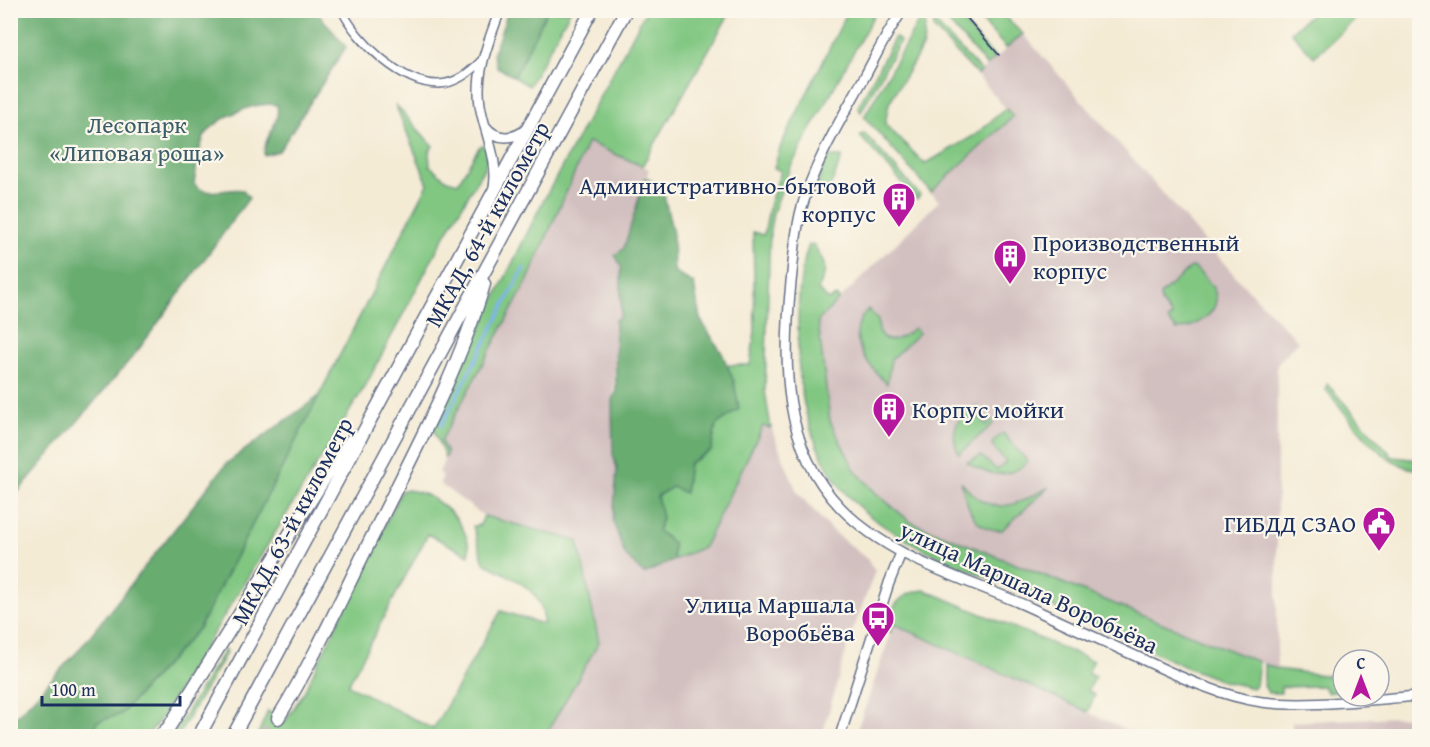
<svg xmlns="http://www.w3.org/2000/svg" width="1430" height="747" font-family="'Gentium Book Plus',serif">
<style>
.industrial{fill:#d2bfbf}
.green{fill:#81c782;stroke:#4e7b70;stroke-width:1.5}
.forest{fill:#68ac70;stroke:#426e67;stroke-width:1.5}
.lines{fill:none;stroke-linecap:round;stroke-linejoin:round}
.stream{stroke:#7cb4ec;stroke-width:3}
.trunk-tunnel{stroke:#c9c5bd;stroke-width:12;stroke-dasharray:12 6;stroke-linecap:butt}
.minor-casing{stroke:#677188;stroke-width:10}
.tertiary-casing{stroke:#677188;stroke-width:12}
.trunk-casing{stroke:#677188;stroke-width:15}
.minor{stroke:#fff;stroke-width:7}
.tertiary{stroke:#fff;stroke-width:9}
.trunk{stroke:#fff;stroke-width:12}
.tram{stroke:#1b2f5e;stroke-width:1.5}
.labels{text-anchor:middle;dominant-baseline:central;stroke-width:4.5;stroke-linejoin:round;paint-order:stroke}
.park-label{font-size:24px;fill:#3a5d69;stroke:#fbf7ec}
.poi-label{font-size:24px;fill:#1b2f5e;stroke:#fbf7ec;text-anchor:end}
.street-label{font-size:24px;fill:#1b2f5e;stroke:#fbf7ec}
</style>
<rect width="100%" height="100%" fill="#fbf7ec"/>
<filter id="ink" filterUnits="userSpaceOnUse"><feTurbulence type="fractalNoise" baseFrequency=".0167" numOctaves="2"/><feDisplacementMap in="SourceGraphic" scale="12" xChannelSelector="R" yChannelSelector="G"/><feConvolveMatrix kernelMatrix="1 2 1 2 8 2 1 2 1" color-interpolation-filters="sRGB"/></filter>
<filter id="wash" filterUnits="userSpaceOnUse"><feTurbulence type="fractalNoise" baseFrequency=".008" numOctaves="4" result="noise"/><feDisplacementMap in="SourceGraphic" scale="24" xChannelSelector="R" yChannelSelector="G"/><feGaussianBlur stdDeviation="1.35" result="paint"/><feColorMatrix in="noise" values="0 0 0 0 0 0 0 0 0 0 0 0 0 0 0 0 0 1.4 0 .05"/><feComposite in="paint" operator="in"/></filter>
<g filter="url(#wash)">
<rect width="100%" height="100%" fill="#f4ebd5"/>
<path class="industrial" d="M1023 34 1237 278 1298 341 1277 364V669L911 522 876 493 855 470 830 421 818 321 939 201 931 192 1013 117 977 75Z
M588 142 649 169 624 248 621 316 615 321 613 454 617 469 613 521 644 574 704 547 763 426 771 428 797 492 832 531 867 559 875 571 848 644 822 736H545L599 642 510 523 484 516 440 484 443 475 439 473 447 453 441 441 528 280Z
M894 624 1140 736H855Z
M1419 716V736H1292V722Z"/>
<path class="green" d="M547 10 570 11 529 86 514 77Z
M646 11H731L642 166 588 142 528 280 441 441 447 453 445 458 432 426 540 207Z
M848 11H876L789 170 773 213 770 230 765 391 771 428 763 426 704 547 673 560V543L658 531 662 518 657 496 672 487 685 492 689 463 711 451 716 425 739 409 734 382 727 365H750L755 332 753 232 764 235 770 203 781 171 774 168 781 145Z
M938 11H953L995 58 987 66Z
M973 11H999L1023 34 1006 48Z
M1314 11V10L1364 11 1314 57 1291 32Z
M923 13 926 17 923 46 889 103 885 124 925 164 975 135 1006 108 1013 117 931 192 864 117Z
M934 22 981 71 977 75 933 28Z
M895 37 900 41 861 112 858 107Z
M395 104 433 146 429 152 430 166 447 180 458 183 479 147 485 145 488 154 486 165 440 244 367 383 162 717 147 736H96V722L122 713 199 628 428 184Z
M864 133 920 195 917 199 860 136Z
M827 157H842L827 195 812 197Z
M809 245H814C826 265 829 268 818 290L829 300 836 296 839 299 818 321 830 421 855 470 876 493 911 522 1259 662 1256 685 1253 688 1222 681 1186 667C1127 640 1068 614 1008 587 962 566 912 548 871 517 816 476 797 404 798 339 798 308 798 274 809 245Z
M1191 267 1195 268C1201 274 1211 282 1214 290 1224 312 1194 328 1177 330L1168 320 1172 316 1161 302 1160 295Z
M868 309 878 320C878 350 899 341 914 328L919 333 891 359 887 384C866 363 843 336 868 309Z
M1327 384 1393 457 1419 460V470C1378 465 1352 419 1326 390Z
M978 406 975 412 986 425 992 420 994 423 959 454C949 433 955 415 978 406Z
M1003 433 1028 462C1009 479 988 477 967 462L981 456 997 470 1006 462 993 447V441Z
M961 482C991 519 1013 507 1049 487L1002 530C973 532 967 506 961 482Z
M402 490C433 488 472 524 469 555L428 534 348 685 433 729 501 611 543 624C546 590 510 576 484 563L473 526 480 525 484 516 578 541 599 642 545 736H257L268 711 284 723 303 694Z
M925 590 1093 661 1088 673 1095 677 1088 691 1095 695 1088 712 894 624 890 633 884 631C890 608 899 592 925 590Z
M225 649 227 651 178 736H172Z
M1264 664 1277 669 1338 677V691L1328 693 1323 686 1281 687V693H1268L1264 685Z"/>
<path class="forest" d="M11 10 316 11 346 47 279 151 264 155C263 137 281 123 277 105 256 101 219 116 206 134 198 146 197 169 194 183 203 199 228 187 243 190L249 198 139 349 11 500Z
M508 11H547L514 77 497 67 493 55Z
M645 178 662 186 673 234 674 271 694 284 700 319 722 353 734 382 739 409 716 425 711 451 689 463 685 493 672 487 657 496 662 518 658 531 673 543V560L644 574 625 555 613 521 617 469 613 454 612 400 616 393 615 320 621 316V266L615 255 624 248Z
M319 396 199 628 121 714 96 722V736H11V722L78 651 227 463Z"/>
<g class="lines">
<path class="stream" d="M441 426 524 268"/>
</g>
</g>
<g filter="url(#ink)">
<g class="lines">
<path class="trunk-tunnel" d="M262 736 278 718"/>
<defs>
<path id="minor" d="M342 10C356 41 402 84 438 84 456 84 470 72 482 60"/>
<path id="tertiary" d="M903 10C888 30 877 54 865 76 842 118 815 161 802 207 795 231 794 257 791 282 783 362 781 446 841 508 893 561 966 578 1031 608 1068 625 1105 642 1142 659 1180 677 1220 696 1262 702 1310 708 1371 699 1420 696
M486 127C496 140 514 140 526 129
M494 187C499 160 484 131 480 105 475 72 489 41 500 10
M840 736 889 583 901 553"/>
<path id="trunk" d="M278 718C315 658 343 594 375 531 414 452 459 370 484 284
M160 736 169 727 334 463 354 437
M199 736 592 10
M233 736 626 10"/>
</defs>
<use href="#minor" class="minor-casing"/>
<use href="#tertiary" class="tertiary-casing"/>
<use href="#trunk" class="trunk-casing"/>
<use href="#minor" class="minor"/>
<use href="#tertiary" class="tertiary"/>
<use href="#trunk" class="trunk"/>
<path class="tram" d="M960 10 999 55"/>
</g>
</g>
<defs>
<symbol id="building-pin" viewBox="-11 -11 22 30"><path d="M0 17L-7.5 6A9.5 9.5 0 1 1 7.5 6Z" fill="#b5179e" stroke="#fbf7ec"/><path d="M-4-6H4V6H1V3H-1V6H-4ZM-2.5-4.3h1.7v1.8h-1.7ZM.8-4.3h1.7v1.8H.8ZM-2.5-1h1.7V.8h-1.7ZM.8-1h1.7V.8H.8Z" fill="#fff"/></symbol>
<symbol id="civic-pin" viewBox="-11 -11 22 30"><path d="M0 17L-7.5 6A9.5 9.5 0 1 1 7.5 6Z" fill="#b5179e" stroke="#fbf7ec"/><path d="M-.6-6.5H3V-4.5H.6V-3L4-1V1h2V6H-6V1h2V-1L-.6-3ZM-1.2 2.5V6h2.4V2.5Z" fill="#fff"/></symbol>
<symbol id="bus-pin" viewBox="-11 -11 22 30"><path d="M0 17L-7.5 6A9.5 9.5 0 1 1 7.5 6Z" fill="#b5179e" stroke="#fbf7ec"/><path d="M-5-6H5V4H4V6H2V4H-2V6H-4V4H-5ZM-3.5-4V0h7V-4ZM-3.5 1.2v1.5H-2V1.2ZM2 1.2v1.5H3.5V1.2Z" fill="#fff"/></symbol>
</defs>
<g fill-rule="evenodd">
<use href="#building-pin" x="880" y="180" width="38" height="52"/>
<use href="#building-pin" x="991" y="237" width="38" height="52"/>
<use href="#building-pin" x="870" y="390" width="38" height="52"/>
<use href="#civic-pin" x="1360" y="504" width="38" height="52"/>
<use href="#bus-pin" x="859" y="599" width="38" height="52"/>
</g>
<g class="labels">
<g class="park-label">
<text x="137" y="124">Лесопарк<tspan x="137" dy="28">«Липовая роща»</tspan></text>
</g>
<g class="poi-label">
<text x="876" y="185">Административно-бытовой<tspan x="876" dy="28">корпус</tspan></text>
<text x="1033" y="242" text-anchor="start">Производственный<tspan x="1033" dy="28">корпус</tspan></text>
<text x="912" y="409" text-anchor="start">Корпус мойки</text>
<text x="1356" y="523">ГИБДД СЗАО</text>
<text x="855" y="604">Улица Маршала<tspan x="855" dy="28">Воробьёва</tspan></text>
</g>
<g class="street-label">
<text transform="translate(487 224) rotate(-61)">МКАД, 64-й километр</text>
<text transform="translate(292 521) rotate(-62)">МКАД, 63-й километр</text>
<text transform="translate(1029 587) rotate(25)">улица Маршала Воробьёва</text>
</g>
</g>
<rect width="1430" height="747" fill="none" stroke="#fbf7ec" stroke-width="36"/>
<g transform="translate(1361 678)"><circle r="28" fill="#fbf7ec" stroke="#a1a7b3" stroke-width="1.5"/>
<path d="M0-4.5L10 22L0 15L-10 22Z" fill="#b5179e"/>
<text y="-9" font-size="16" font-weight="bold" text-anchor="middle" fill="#1b2f5e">С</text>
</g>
<path d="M42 696v9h138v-9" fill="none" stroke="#1b2f5e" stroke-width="3"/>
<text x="51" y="696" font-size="18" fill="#1b2f5e" stroke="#fbf7ec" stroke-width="4.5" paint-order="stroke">100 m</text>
</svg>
